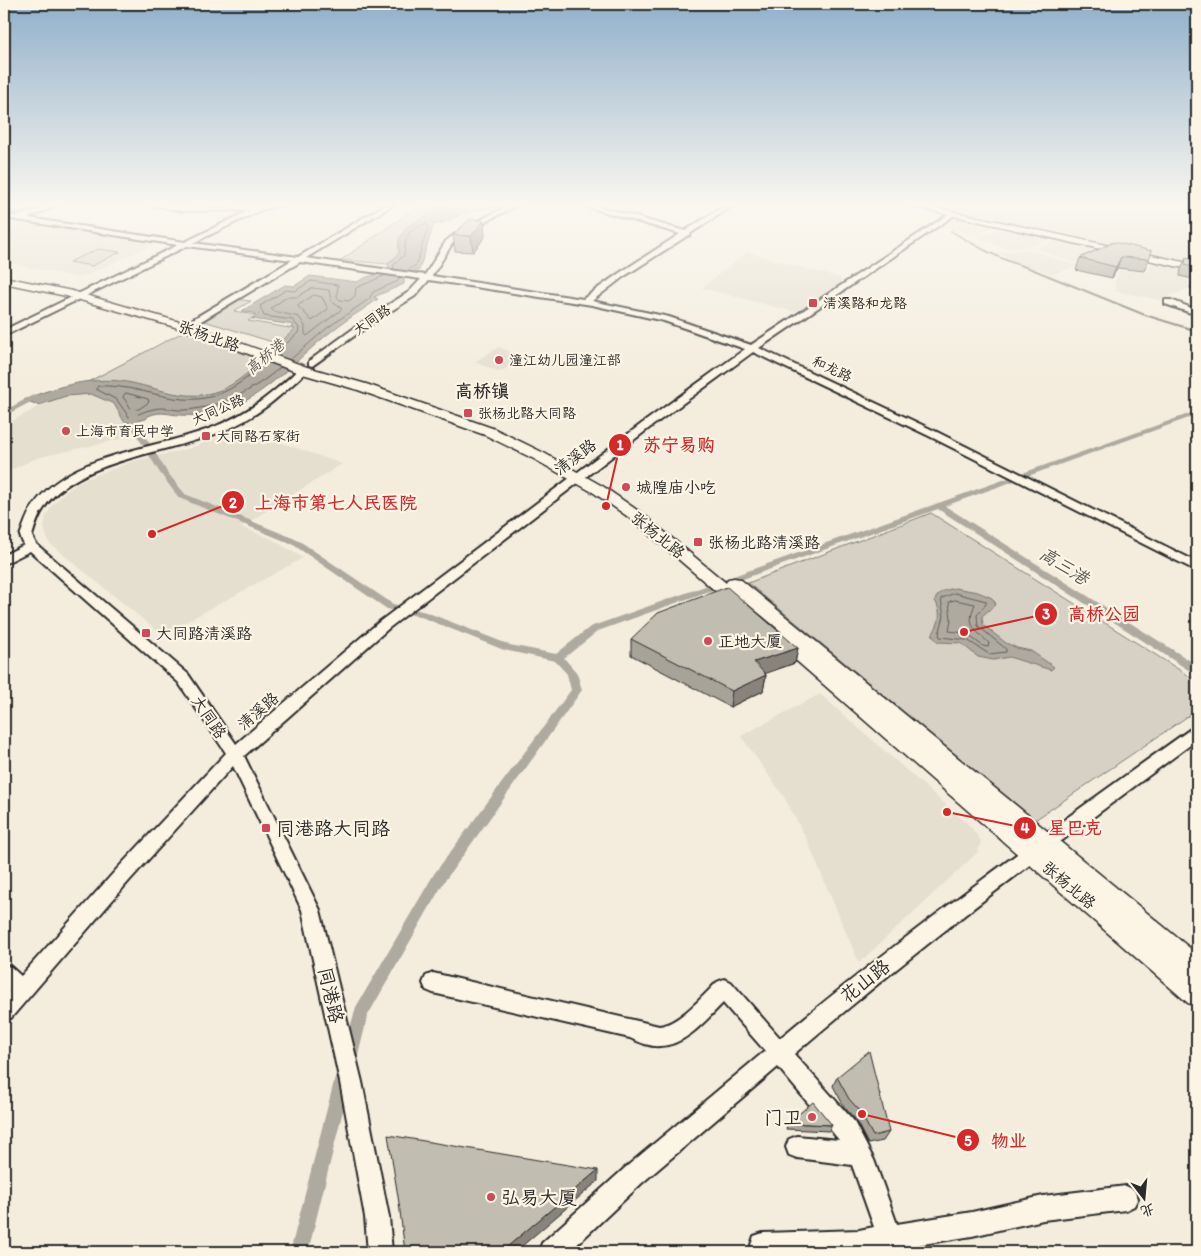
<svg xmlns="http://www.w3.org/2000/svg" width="1201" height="1256" font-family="Itim,'LXGW WenKai TC',sans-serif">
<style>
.built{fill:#e5dfd0}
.green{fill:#d6d1c4;stroke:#807e78}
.water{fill:#afaaa0;stroke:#7a7771}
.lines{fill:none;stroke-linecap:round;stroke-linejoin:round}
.shore{stroke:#605e5a;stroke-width:1}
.stream{stroke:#7a7771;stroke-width:2}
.canal{fill:#afaaa0;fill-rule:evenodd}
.minor-casing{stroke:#2b2b2b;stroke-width:4}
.major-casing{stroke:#2b2b2b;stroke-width:3}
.minor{fill:#fcf5e5;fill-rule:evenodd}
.major{fill:#fcf5e5;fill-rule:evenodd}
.wall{fill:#a7a398;stroke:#2b2b2b}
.shaded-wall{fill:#88847c;stroke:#2b2b2b}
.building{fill:#c2bdb1;stroke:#2b2b2b}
.poi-dot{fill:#d1495b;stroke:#fcf5e5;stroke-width:2}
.labels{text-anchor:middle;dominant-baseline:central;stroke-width:4.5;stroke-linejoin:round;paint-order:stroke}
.far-poi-label{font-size:14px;fill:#2b2b2b;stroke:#fcf5e5;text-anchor:start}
.far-street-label{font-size:14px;fill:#2b2b2b;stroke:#fcf5e5}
.far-water-label{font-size:15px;font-style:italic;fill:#595754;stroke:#fcf5e5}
.street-label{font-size:16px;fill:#2b2b2b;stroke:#fcf5e5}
.poi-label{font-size:16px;fill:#2b2b2b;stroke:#fcf5e5;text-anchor:start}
.far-district-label{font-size:18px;font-weight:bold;fill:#2b2b2b;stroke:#fcf5e5}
.water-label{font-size:18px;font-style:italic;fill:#595754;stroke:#fcf5e5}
.near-poi-label{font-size:19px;fill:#2b2b2b;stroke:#fcf5e5;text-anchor:start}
.near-street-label{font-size:19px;fill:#2b2b2b;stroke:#fcf5e5}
.leader{fill:none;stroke:#d62828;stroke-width:2}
.callout-dot{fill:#d62828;stroke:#fcf5e5;stroke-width:2}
.mark-label{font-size:15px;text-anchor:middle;font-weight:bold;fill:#fff}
.callout-label{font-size:18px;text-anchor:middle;font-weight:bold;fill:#d62828;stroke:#fcf5e5;stroke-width:4.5;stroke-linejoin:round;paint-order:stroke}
</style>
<rect width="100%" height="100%" fill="#f4edde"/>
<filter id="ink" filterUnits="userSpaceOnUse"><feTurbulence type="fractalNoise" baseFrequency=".02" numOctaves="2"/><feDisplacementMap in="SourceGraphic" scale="10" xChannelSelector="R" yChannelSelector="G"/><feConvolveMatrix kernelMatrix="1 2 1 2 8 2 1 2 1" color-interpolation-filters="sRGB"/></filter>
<g filter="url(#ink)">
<path class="built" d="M924 203H1197V263L1154 254Z
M954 217 996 226 973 236 945 227Z
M31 223 155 244 80 278 4 262V230L13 226Z
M1003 228 1047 238 1041 243 1026 247 1007 249 976 237Z
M1054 240 1073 243 1113 252 1096 260 1075 263 1035 248 1050 244Z
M1027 249 1078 266 1053 274 1016 262 997 253Z
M747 252 840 278 842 282 795 312 702 288Z
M1153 261 1182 267 1180 276 1193 279 1190 288 1160 300 1115 291V281L1120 269 1147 273Z
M499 347 525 358 500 372 474 362Z
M91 394 114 404 125 423 129 437 37 458 4 473V426L52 399 66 396Z
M242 429 342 464 241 527 272 539 303 558 162 635 49 543 44 528 46 516 52 505 65 492 83 480 134 461 188 449Z
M820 694 971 827 981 841 977 853 859 963 807 840 784 797 741 736Z"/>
<path class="green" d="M423 203H448L429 215 399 239V253L388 264 341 260Z
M98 249 120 252 92 266 69 262Z
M235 299 251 301 234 311 256 315 248 321 295 329 279 344 201 320Z
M185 331 270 363 250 383 185 400 86 383Z
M931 513 1197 681V710L1035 820 748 583Z"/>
<path class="water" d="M448 203H510L462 214 440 224 432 225 433 227 419 270 413 272 404 278V284L374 297 378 299C362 311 343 321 328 334 302 355 270 389 241 403 224 411 200 417 181 415 168 415 162 410 148 416L146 419 125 423 114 404 91 394 66 396 39 405 24 400C56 386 96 375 132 383 160 389 189 402 218 391 243 383 275 347 295 329L291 328 294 325 252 319 259 314 242 311 285 285 294 286 310 276 357 282 367 277 378 274 389 267 388 264 399 253V239L407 227Z
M955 588 978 592 992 598 996 604 982 616 983 625 1006 643 1017 648 1031 651 1054 667 1051 670 1009 657 993 660 978 657 961 643 938 642 932 635C940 622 942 614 935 600 939 591 946 590 955 588Z"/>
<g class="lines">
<path class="shore" d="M393 269 394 265 404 255 406 239 410 231 426 223 428 228 416 265 406 271
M312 288 329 290 331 301 342 309 307 336 305 334V326L299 317 273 311 271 308 287 297H297Z
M314 295 322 297 328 309 312 321 298 306Z
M275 354 298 333 299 328 293 320 264 316 260 306 286 290 295 291 311 281 338 285 337 297 340 300 349 301 355 296 356 288 386 275
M290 360 327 328 369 299 373 292 398 281 399 277
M266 362C231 393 207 407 159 395 138 390 119 385 98 386L96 389 117 400 129 417C138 415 146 410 154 409 165 406 174 411 185 410 223 407 252 391 281 367
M126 393 148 399 149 402 139 409 132 410 123 397Z
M955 593 986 601V604L977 615 978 626 1006 649V652L989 654 967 640 940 637 939 634 944 616 941 599Z
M955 600 975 604C966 626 974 629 989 643L988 647 983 646 965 633 949 631 951 619 949 602Z"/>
<path class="stream" d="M951 231C976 246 1000 260 1029 268L1145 315 1197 331"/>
<path class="canal" d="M39 203H46L22 213 4 212V210L21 211Z
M162 203 248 204 250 205 248 206 191 207Z
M35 394 42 396 4 416V411Z
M131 408 138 410 137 423 167 472 185 494 298 540 393 604 426 612 510 645 556 654 590 627 1197 411V415L945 506 1197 665V674L1193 673 938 509 598 631 564 658 577 673 582 690 444 882 368 1015 358 1055 355 1060 350 1063 345 1060 342 1055 356 1007 434 874 571 690 567 674 555 661 504 650 421 617 387 609 292 544 179 498 160 473 129 423Z
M344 1066 350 1068 352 1074 308 1252H290L336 1074 338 1068Z"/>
<defs>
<path id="minor" d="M53 203H63L28 218 185 242 250 210 182 211 143 203 219 208 263 203H295L263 209 193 243 298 257 388 203H396L306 258 425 275 446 241 459 231 513 203H522L463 233 452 244 432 276 583 299 618 274 680 234 575 203H587L685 231 729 203H737L691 233 690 235 687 236 623 277 592 301 669 317 751 345 952 212H956V214L759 348 937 432 1197 562V571L929 436 753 352 652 426 389 628 244 756 320 910 362 1082 389 1217 392 1252H368L365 1217 340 1082 302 910 233 766 129 881 11 1018 4 1021V996L8 991 4 987V965L11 967 21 976 117 869 226 753 178 682 30 551 4 564V555L24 545 20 536C24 525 27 514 34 505 71 451 160 450 216 426 252 411 272 394 300 368H306V372C278 398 259 416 223 431 171 453 76 459 44 508 38 516 35 526 32 536L36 544 188 674 236 744 379 622 644 422 745 349 664 321 592 305 429 280 415 296 378 319 312 366 309 365V361L372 315 409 292 421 279 300 262 186 330 182 327 183 325 292 260 187 246 4 336V330L178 245 4 218V214L19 216Z
M1165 300H1171L1197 310V315L1165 304Z
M1197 726V740C1060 841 924 943 794 1054L853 1120 874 1160 897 1224 972 1212 1043 1196 1126 1186 1134 1190 1138 1198 1134 1206 1126 1210 1043 1220 972 1236 905 1247 906 1252H882L881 1251 871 1252H754L751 1245 754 1236 763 1233 859 1230 874 1227 852 1165 797 1158 789 1155 786 1147 789 1139 797 1136 839 1140 778 1067 642 1183 569 1252H539L542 1243 626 1167 765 1051 723 1003C707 1019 685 1046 660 1046 650 1047 639 1042 630 1038L433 993 426 990 423 983 426 976 433 973 659 1026C678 1025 704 995 717 982L724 979 731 982 780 1038C912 928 1052 828 1192 728Z"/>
<path id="major" d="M897 203H914L1197 265V271Z
M4 277 72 291 190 325 307 367 366 384 495 429 544 453 604 487 644 515 726 583 728 579 734 578 740 579 1197 954V1006L1188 1003 775 642 772 638 775 634 782 632 748 604 746 607 740 608 734 607 634 521 594 493 534 459 485 435 358 390 299 373 182 329 66 296 4 283Z"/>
</defs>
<use href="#minor" class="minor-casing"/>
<use href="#major" class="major-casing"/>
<use href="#minor" class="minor"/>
<use href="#major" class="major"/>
</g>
<path class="wall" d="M453 235 485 237 473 252 455 251Z
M1114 242 1149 259 1144 271 1117 268 1112 278 1076 270 1080 258Z
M1186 258 1197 261V291L1190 288 1193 279 1180 276 1181 269Z
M631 639 798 648 795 663 764 674 766 675 763 691 730 707 631 655Z
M837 1077 889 1132 883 1141 868 1144 855 1119 845 1108 833 1086Z
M788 1123 832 1125 829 1131 786 1129Z"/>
<path class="shaded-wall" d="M484 221 485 237 473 252 471 236Z
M1121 257 1117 268 1112 278 1116 267Z
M798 648 795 663 752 678 754 662Z
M766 675 763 691 730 707 732 691Z
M598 1170V1181L515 1252H501Z"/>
<path class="building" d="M470 219 484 221 471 236 453 235Z
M1114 242 1152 251 1149 259 1121 257 1116 267 1080 258Z
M1186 258 1197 261V268L1185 265Z
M727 587 798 648 754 662 766 675 732 691 631 639 658 613Z
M869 1051 889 1132 873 1136 859 1110 849 1099 837 1077Z
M813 1102 832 1125 788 1123Z
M388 1135 598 1170 501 1252H405L399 1203Z"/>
</g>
<linearGradient id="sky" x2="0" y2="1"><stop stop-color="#91b0cb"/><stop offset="0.54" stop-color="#faf7f0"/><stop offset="1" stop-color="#faf7f0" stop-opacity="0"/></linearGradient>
<rect width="1201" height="379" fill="url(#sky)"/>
<g class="poi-dot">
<rect x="808" y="298" width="10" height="10" rx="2.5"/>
<circle cx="499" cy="360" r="5"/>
<rect x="463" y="408" width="10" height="10" rx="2.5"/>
<circle cx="66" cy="431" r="5"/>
<rect x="201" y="431" width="10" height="10" rx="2.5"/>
<circle cx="626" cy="487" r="5"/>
<rect x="693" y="537" width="10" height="10" rx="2.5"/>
<rect x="141" y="628" width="10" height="10" rx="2.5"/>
<circle cx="708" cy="641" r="5"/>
<rect x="261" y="823" width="10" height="10" rx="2.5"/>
<circle cx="812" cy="1117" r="5"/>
<circle cx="491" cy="1197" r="5"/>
</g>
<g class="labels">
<g class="far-poi-label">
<text x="823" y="303">清溪路和龙路</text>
<text x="509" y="360">潼江幼儿园潼江部</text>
<text x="478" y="413">张杨北路大同路</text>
<text x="76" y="431">上海市育民中学</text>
<text x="216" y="436">大同路石家街</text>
</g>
<g class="far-street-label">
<text transform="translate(372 320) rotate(-35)">大同路</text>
<text transform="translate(832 369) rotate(25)">和龙路</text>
<text transform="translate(218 410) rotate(-24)">大同公路</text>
</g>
<g class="far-water-label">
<text transform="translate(265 357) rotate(-40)">高桥港</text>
</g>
<g class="street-label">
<text transform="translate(209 336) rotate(19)">张杨北路</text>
<text transform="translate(575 457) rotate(-37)">清溪路</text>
<text transform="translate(658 535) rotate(39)">张杨北路</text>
<text transform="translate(258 711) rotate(-41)">清溪路</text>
<text transform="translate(209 717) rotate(56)">大同路</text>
<text transform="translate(1069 885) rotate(40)">张杨北路</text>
</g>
<g class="poi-label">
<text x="636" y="487">城隍庙小吃</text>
<text x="708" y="542">张杨北路清溪路</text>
<text x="156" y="633">大同路清溪路</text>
<text x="718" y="641">正地大厦</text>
</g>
<g class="far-district-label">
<text x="482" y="391">高桥镇</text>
</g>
<g class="water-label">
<text transform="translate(1064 566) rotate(32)">高三港</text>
</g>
<g class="near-poi-label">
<text x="276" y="828">同港路大同路</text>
<text x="802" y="1117" text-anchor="end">门卫</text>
<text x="501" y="1197">弘易大厦</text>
</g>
<g class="near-street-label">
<text transform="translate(865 981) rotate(-38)">花山路</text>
<text transform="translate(331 995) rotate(77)">同港路</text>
</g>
</g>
<path class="leader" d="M606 506L620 445M152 534L233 502M964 632L1046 614M947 812L1025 828M862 1114L968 1140"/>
<g class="callout-dot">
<circle cx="606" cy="506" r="5"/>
<circle cx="152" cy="534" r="5"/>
<circle cx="964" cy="632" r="5"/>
<circle cx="947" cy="812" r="5"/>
<circle cx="862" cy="1114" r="5"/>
<circle cx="620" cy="445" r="12"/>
<circle cx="233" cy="502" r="12"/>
<circle cx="1046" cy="614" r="12"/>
<circle cx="1025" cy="828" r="12"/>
<circle cx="968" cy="1140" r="12"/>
</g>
<g class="mark-label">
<text x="620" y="450">1</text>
<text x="233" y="508">2</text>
<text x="1046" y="619">3</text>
<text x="1025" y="833">4</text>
<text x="968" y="1146">5</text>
</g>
<g class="callout-label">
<text x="679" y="451">苏宁易购</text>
<text x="336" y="509">上海市第七人民医院</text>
<text x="1104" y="620">高桥公园</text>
<text x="1075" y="834">星巴克</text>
<text x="1009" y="1147">物业</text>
</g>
<rect width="1201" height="1256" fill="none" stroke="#fcf5e5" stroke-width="20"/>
<rect x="10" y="10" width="1181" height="1236" fill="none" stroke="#2b2b2b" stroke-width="2" filter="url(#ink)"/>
<g transform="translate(1144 1198) rotate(164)" stroke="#fcf5e5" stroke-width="4" paint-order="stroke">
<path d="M0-4L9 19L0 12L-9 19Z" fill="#2b2b2b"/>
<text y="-8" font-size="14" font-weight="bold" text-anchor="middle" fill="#2b2b2b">北</text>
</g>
</svg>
